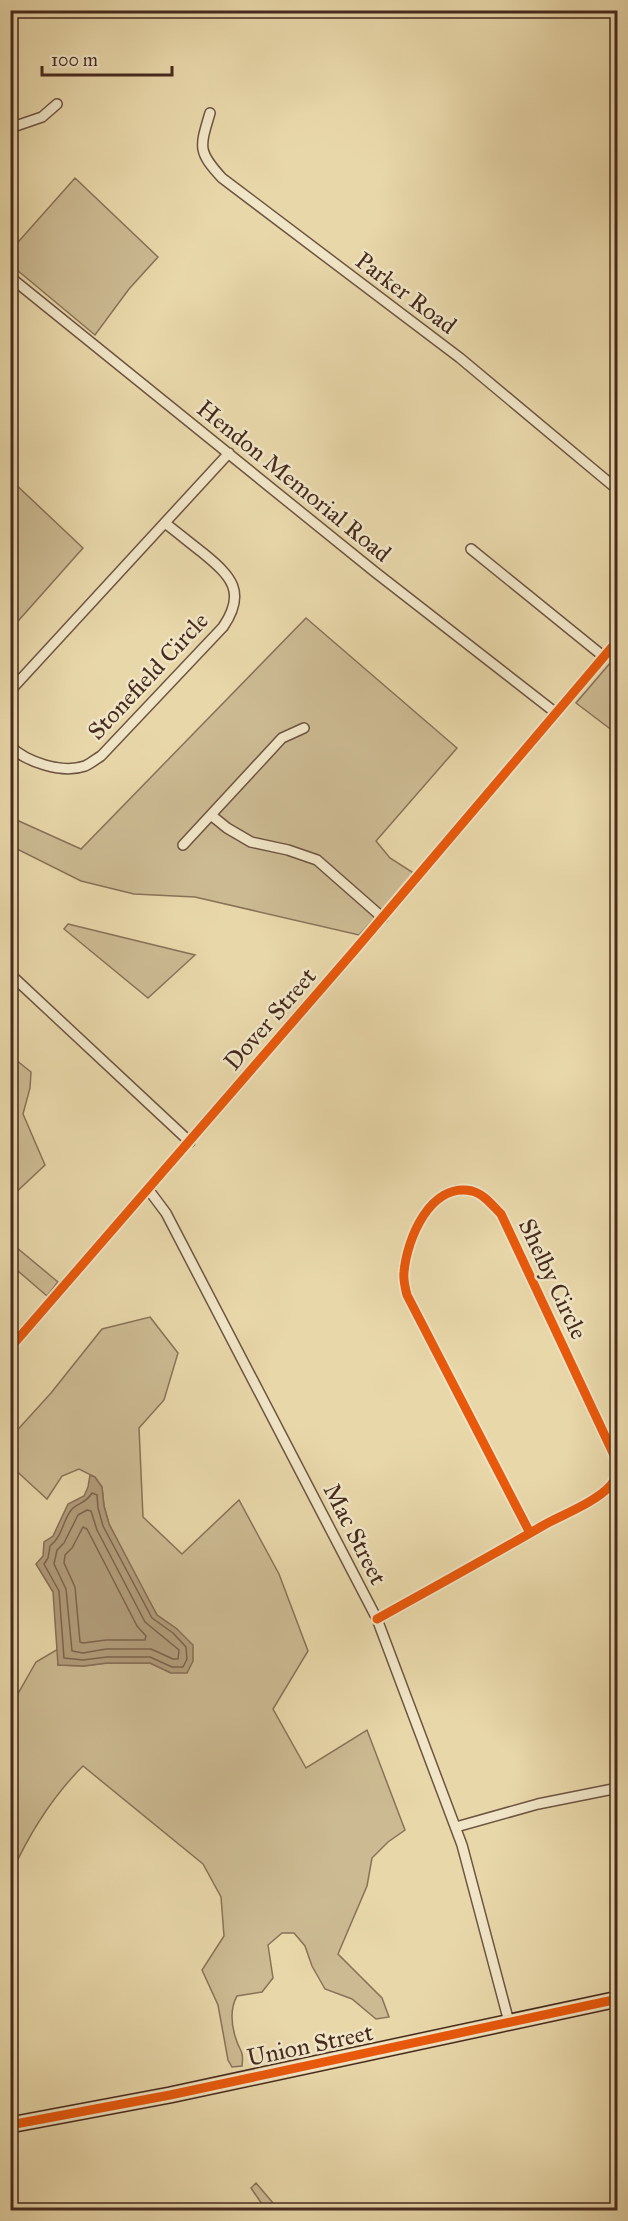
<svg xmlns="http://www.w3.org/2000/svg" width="628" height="2221" font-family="'IM FELL Great Primer',serif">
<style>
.green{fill:#ccba92;stroke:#897258;stroke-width:1.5}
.water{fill:#b19c7a;stroke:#866e56;stroke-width:1.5}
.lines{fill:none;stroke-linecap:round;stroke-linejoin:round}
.shore{stroke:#7c634c;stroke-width:1.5}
.minor-casing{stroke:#6e5542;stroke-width:12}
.primary-casing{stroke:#462a1f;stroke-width:18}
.minor{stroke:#f0e5c7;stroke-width:9}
.primary{stroke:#e8d7a9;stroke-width:15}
.cycleway-casing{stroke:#f0e5c7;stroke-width:13}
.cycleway{stroke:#e8590c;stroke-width:9}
.labels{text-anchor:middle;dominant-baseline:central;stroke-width:5;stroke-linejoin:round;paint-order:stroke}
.street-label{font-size:24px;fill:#462a1f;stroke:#f0e5c7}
</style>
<rect width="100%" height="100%" fill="#e8d7a9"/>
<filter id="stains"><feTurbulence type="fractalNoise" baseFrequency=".00333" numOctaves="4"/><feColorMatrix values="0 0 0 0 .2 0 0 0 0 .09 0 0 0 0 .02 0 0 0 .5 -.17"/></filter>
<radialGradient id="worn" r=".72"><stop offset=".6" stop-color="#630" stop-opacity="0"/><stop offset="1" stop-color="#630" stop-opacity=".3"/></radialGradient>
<path class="green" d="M75 178 158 257 129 289 95 335 11 265V250Z
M11 480 83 548 11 629Z
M306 618 457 748 376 841 390 858 415 874 359 935 195 897 134 894 81 881 11 846 10 817 81 849Z
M617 655V734L576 703Z
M68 924 195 955 148 998 64 929Z
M11 1056 31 1072 30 1088 23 1114 45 1165 11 1197Z
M10 1242 58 1282 47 1296 11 1265Z
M150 1317 178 1353 164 1400 139 1428 143 1517 182 1554 239 1500 279 1574 308 1651 273 1709 306 1768 367 1730 405 1830 388 1842 372 1858 367 1886 338 1954 382 1998 389 2017 376 2019 352 1999 325 1989 312 1966 305 1946 294 1933H282L268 1945 273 1978 262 1992 237 1996C230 2008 231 2025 236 2039 240 2052 244 2050 242 2066L232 2067 228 2060 218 2005 202 1970 224 1936 221 1897 203 1864 83 1766C52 1797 29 1834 11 1874V1706L36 1662 58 1649V1665L84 1666 107 1663H150L171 1673 177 1629 157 1615 143 1591 109 1524 104 1506 102 1487 95 1477 79 1469 62 1476 47 1499 11 1466V1437L51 1393 102 1329Z
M256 2183 279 2210H266L251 2188Z"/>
<path class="water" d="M90 1475 95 1477 102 1487 104 1506 109 1524 157 1615 177 1629 193 1645V1661L187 1673H171L150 1663H107L84 1666 58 1665 53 1592 36 1564 43 1556 44 1542 53 1536 68 1504 84 1496 88 1487Z"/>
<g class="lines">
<path class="shore" d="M92 1493 97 1495 98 1508 103 1526 152 1618 173 1633 186 1647 187 1659 183 1667H172L150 1657H107L83 1660 64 1658 59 1591 44 1564 48 1558 50 1546C64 1535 62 1519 73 1508 80 1502 86 1503 92 1493Z
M87 1510 91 1511 97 1530 145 1622 179 1650 178 1659H173L151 1649H106L83 1653 72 1651 66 1589 54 1564 57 1550 64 1543 78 1515Z
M83 1527 87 1529 137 1626 146 1636 145 1640H106L83 1643 80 1642 75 1587 64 1563 65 1555 72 1548Z"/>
<defs>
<path id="minor" d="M210 113C200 147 197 151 222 178L460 358 618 490
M10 128 42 117 57 104
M10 277 375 572 556 713
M471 549 603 656
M10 691 229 453
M10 746C26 762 62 774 85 766 90 764 96 759 101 756L223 627C247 592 231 576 203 553 190 543 178 533 165 523
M211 815 227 828 251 842 288 850 317 860 383 918
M183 845 282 738 304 728
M10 974 190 1142
M148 1189 166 1213 377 1619 462 1845 509 2022
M10 1348 354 951 618 640
M377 1619C433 1588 489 1557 544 1525 564 1514 596 1502 611 1485 619 1475 617 1466 614 1455L501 1214C493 1206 484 1194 472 1191 430 1182 407 1239 404 1272 403 1280 405 1287 407 1295L530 1533
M456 1827 538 1804 618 1788"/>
<path id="primary" d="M10 2125 170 2095 618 1999"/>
</defs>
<use href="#minor" class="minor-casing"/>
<use href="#primary" class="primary-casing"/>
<use href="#minor" class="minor"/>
<use href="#primary" class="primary"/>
<defs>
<path id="cycleway" d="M10 1348 354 951 618 640
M377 1619C433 1588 489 1557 544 1525 564 1514 596 1502 611 1485 619 1475 617 1466 614 1455L501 1214C493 1206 484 1194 472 1191 430 1182 407 1239 404 1272 403 1280 405 1287 407 1295L530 1533
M10 2125 170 2095 618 1999"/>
</defs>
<use href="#cycleway" class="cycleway-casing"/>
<use href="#cycleway" class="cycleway"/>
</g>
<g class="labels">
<g class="street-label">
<text transform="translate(406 293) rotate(37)">Parker Road</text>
<text transform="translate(294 481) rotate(39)">Hendon Memorial Road</text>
<text transform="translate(148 676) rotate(-47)">Stonefield Circle</text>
<text transform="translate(270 1019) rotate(-49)">Dover Street</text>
<text transform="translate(553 1279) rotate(65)">Shelby Circle</text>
<text transform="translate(355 1534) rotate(63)">Mac Street</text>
<text transform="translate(310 2045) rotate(-12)">Union Street</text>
</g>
</g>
<rect width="628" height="2221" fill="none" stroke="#e8d7a9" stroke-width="36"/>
<rect x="12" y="12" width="604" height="2197" fill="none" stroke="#462a1f" stroke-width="3"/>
<rect x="18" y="18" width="592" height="2185" fill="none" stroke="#462a1f" stroke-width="1.5"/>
<path d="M42 66v9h130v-9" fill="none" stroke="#462a1f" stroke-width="3"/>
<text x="51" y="66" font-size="18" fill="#462a1f" stroke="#f0e5c7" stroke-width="4.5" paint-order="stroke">100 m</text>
<rect width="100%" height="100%" filter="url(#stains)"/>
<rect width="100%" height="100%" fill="url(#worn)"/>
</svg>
